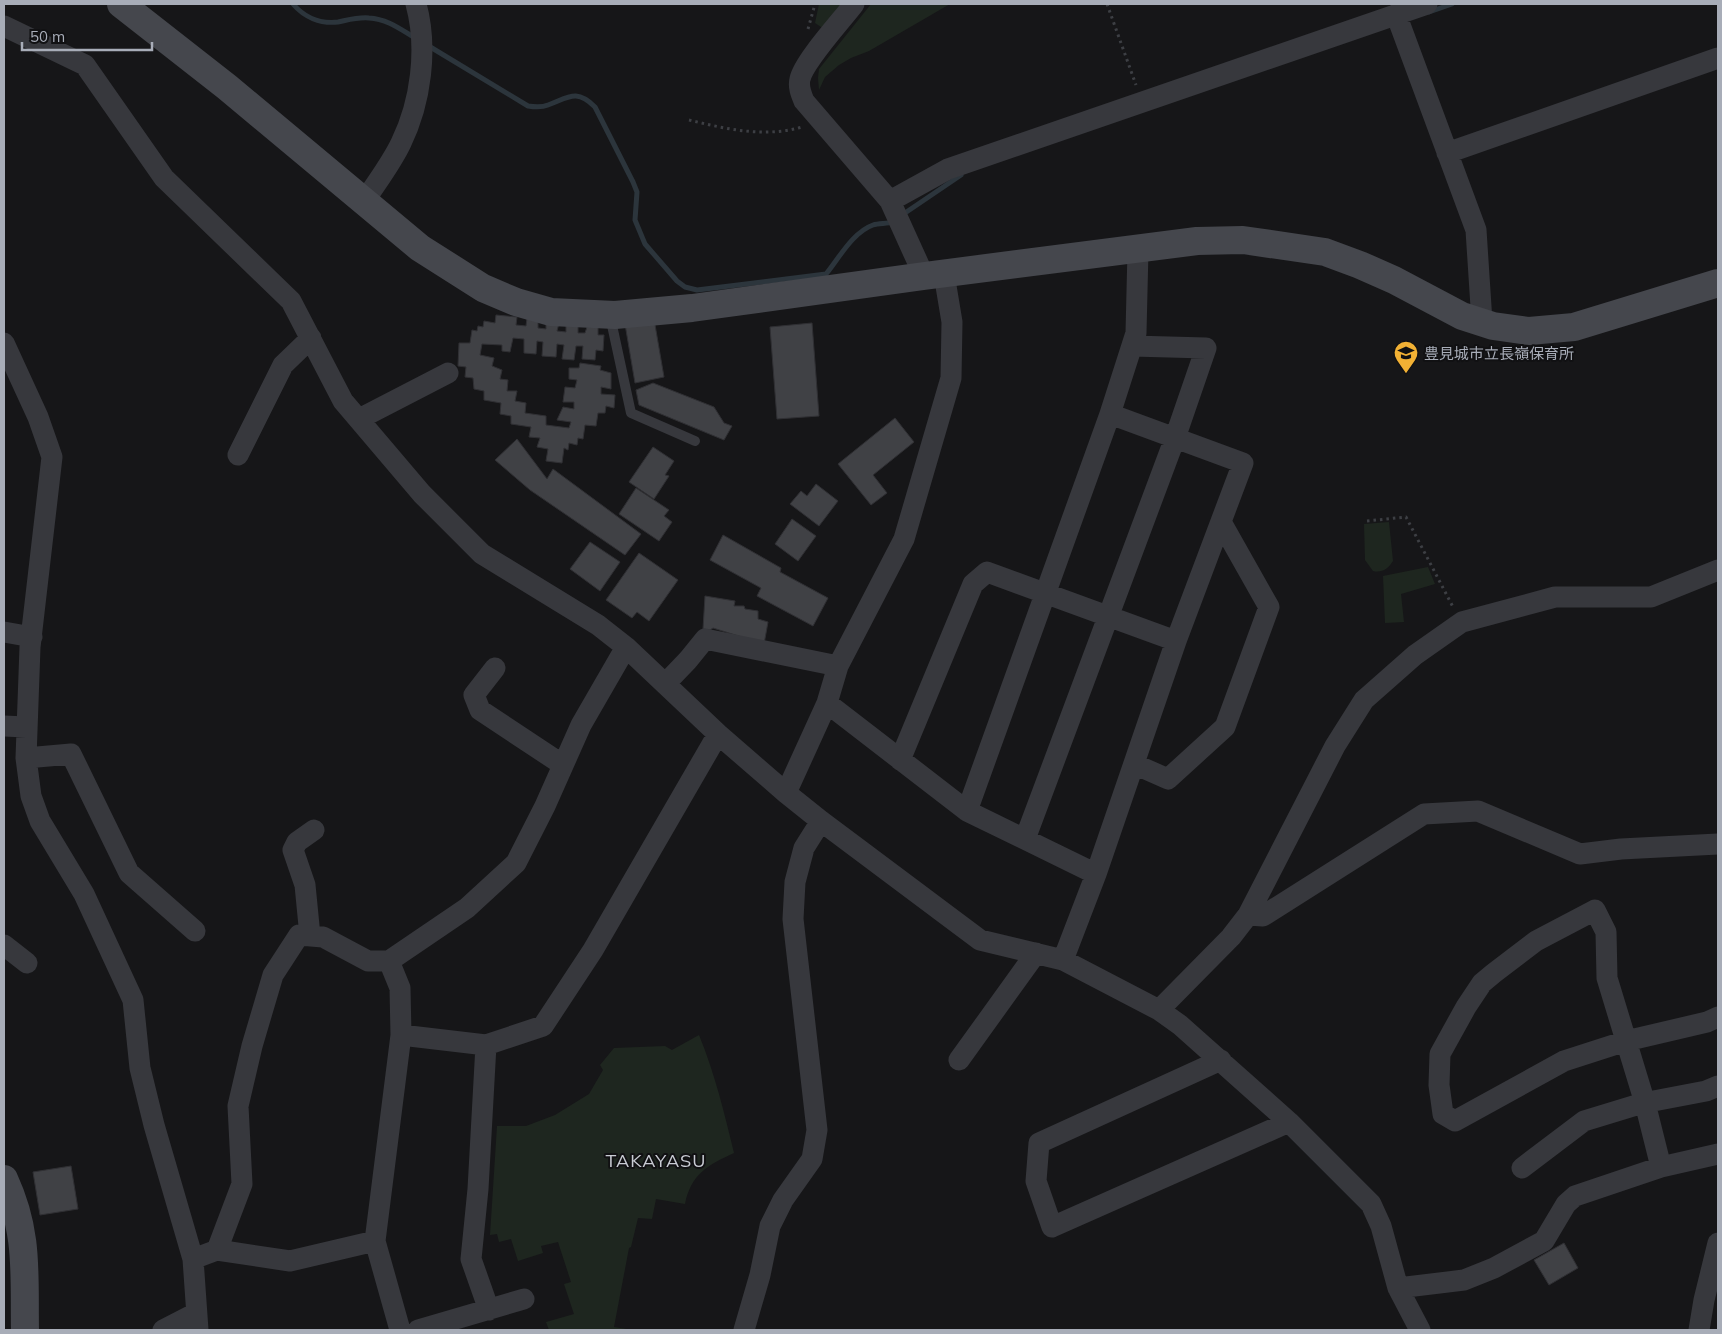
<svg xmlns="http://www.w3.org/2000/svg" width="1722" height="1334" font-family="Mulish,'Noto Sans JP',sans-serif">
<style>
.green{fill:#1e261f}
.lines{fill:none;stroke-linecap:round;stroke-linejoin:round}
.stream{stroke:#2c353c;stroke-width:5}
.building{fill:#404145;stroke:#303034}
.path{stroke:#3d3f44;stroke-width:3;stroke-dasharray:2.5 4;stroke-linecap:butt}
.lane{stroke:#37383d;stroke-width:10}
.street{stroke:#37383d;stroke-width:21}
.secondary{stroke:#45474d;stroke-width:28}
.labels{text-anchor:middle;dominant-baseline:central;stroke-width:4;stroke-linejoin:round;paint-order:stroke}
.poi-label{font-size:15px;fill:#a8adb8;stroke:#111113;text-anchor:start}
.quarter-label{font-size:18px;letter-spacing:1px;fill:#c9ccd4;stroke:#111113}
</style>
<rect width="100%" height="100%" fill="#161618"/>
<path class="green" d="M819 4H845L824 29 815 23Z
M871 4H950L869 51 851 58 839 65 825 77 819 90 818 78 819 69Z
M1389 522 1393 561C1388 569 1382 573 1373 571L1365 560 1364 524Z
M1428 567 1435 584 1401 594 1404 622 1385 623 1383 576Z
M699 1035C715 1074 724 1112 734 1153 708 1165 691 1174 685 1204L656 1199 652 1219 638 1218 631 1247 629 1248 614 1327 633 1330H549L546 1322 574 1314 564 1284 571 1282 558 1242 541 1246 543 1253 518 1261 511 1239 499 1242 497 1234 490 1235 497 1126H526L555 1115 589 1094 603 1070 600 1065 614 1048 665 1046 672 1050Z"/>
<g class="lines">
<path class="stream" d="M293 4C304 17 320 24 338 22 348 20 358 17 369 18 387 19 400 29 415 38
M1429 12 1452 4
M427 45 528 106C534 107 541 108 548 105 568 98 576 88 595 107L633 182 637 192 635 220 645 244 677 281 685 287 697 290 826 274C839 258 853 232 873 225 879 223 887 224 893 222
M902 215 961 175"/>
</g>
<path class="building" d="M496 315 517 317 516 325 526 326 527 318 538 320V328L546 329V322L559 323 557 331 566 332V324L578 325V333H585L587 327H598V335H604L603 351 596 350 595 360 582 359 583 346H576L574 360 562 359 564 345 557 344 556 357 542 356 543 342 537 341 536 354 524 353V339L513 338 510 352 502 351V345L482 344 480 355 494 358 492 366 502 370 500 379 508 380 507 391H517L515 401 526 403 525 413 546 416V425L569 428 571 422 557 420 563 407 574 409V402H563L565 387 575 388 577 380 569 379V368H579L580 363 601 366 600 370 611 373V389L601 387V394L615 395 614 408 606 406 605 413H598L596 426 585 425 583 439 578 438 577 445 569 443 568 450 564 448 562 463 546 461 548 449 537 447 540 438 529 437 531 427 511 424V416L500 414 501 403 484 400V391L474 389 473 378 465 377 466 367 458 366 459 343H470L472 330 477 331 478 326 483 327 484 321 495 323Z
M654 319 664 377 635 383 625 324Z
M812 323 819 416 777 419 770 327Z
M653 383 714 407 724 423 732 426 724 440 639 405 636 390Z
M895 418 914 442 873 475 887 493 871 505 838 464Z
M517 439 547 479 553 469 641 534 625 555 530 490 495 460Z
M653 447 674 461 665 475 669 476 654 499 629 482Z
M816 484 838 501 819 526 790 504 801 491 807 496Z
M636 488 669 510 664 516 672 522 659 541 619 514Z
M792 519 816 536 798 561 775 544Z
M723 535 781 568 780 572 828 598 813 626 757 596 761 588 710 560Z
M590 542 620 562 600 591 570 569Z
M639 553 678 580 649 621 637 612 632 618 606 600Z
M705 596 735 601 734 606H744L745 609 758 611V619L768 622 764 644 713 628 710 630 703 629Z
M71 1166 78 1209 40 1215 33 1172Z
M1564 1243 1578 1268 1549 1285 1534 1260Z"/>
<g class="lines">
<path class="path" d="M1107 4 1136 85
M808 29 815 4
M689 120C726 129 764 138 802 127
M1367 521 1406 517 1453 607"/>
<path class="lane" d="M610 316 631 413 695 441"/>
<path class="street" d="M854 4C842 20 804 61 800 79 798 87 801 94 804 101L890 201 924 276
M1396 14 1476 230 1482 322
M4 26 85 65 164 178 291 301 343 401 422 494 482 554 598 625 626 647 718 734 786 793 821 821 980 940 1063 960 1159 1010 1180 1025 1289 1122 1371 1204 1381 1226 1398 1288 1420 1330
M1447 153 1718 58
M890 201 948 169 1427 4
M364 202C376 183 391 164 401 143 421 102 428 48 416 4
M4 343 38 417 52 457 30 647 26 758 31 796 40 821 84 894 133 1000 140 1068 154 1125 193 1259 198 1330
M359 419 448 373
M238 455 283 365 311 338
M4 632 32 637
M495 668 474 695 480 710 563 765
M665 684 688 660 705 639 838 666
M827 703 967 811 1096 874
M4 726 26 727
M26 758 71 754 129 873 195 931
M900 760 973 584 987 572 1176 641
M1134 764 1168 779 1225 727 1269 607 1221 522
M786 793 827 703 838 666 904 539 951 378 952 322 944 274
M967 811 1110 414 1136 333 1138 250
M1025 839 1175 438 1206 348 1132 346
M1248 915 1263 916 1424 814 1478 811 1580 854 1621 849 1718 844
M310 936 305 885 293 850 297 842 314 830
M4 945 27 963
M1063 960 1096 874 1176 641 1243 463 1110 414
M389 961 400 988 401 1035
M1159 1010 1231 937 1248 915 1335 746 1364 700 1415 655 1462 622 1555 597H1651L1718 570
M486 1045 543 1026 593 950 718 734
M959 1060 1036 953
M1221 1060 1039 1143 1036 1181 1052 1227 1289 1122
M1661 1167 1645 1103 1607 978 1606 932 1595 910 1536 941 1494 973 1482 983 1466 1007 1440 1054 1439 1085 1443 1114 1455 1121 1564 1061 1626 1041 1707 1022 1718 1017
M1522 1168 1584 1121 1643 1103 1706 1091 1718 1086
M217 1250 290 1261 375 1241
M193 1259 217 1250 242 1184 238 1106 252 1046 273 975 299 935 323 937 368 961H389L467 908 516 863 545 806 581 725 626 647
M1398 1288 1464 1280 1494 1268 1544 1241 1566 1204 1575 1196 1661 1167 1718 1154
M163 1330 196 1313
M400 1330 375 1241 401 1035 486 1045 478 1189 471 1259 489 1310
M418 1330 524 1299
M744 1330 760 1275 770 1226 783 1200 812 1159 817 1130 793 919 795 882 804 848 821 821
M1699 1330 1704 1300 1718 1243"/>
<path class="secondary" d="M121 4 227 87 420 248 483 288 516 302 551 312 615 315 692 308 924 276 1197 241 1243 240 1325 252 1360 265 1394 280 1462 316 1493 326 1529 331 1574 327 1718 283
M4 1179C29 1233 24 1273 25 1330"/>
</g>
<defs>
<symbol id="school-pin" viewBox="-11 -11 22 30"><path d="M0 17L-7.5 6A9.5 9.5 0 1 1 7.5 6Z" fill="#f2b134" stroke="#111113"/><path d="M0-5L7-2L0 1L-7-2ZM-4 1L0 2.5L4 1V4Q0 6-4 4Z" fill="#111"/></symbol>
</defs>
<g fill-rule="evenodd">
<use href="#school-pin" x="1392" y="339" width="28" height="38"/>
</g>
<g class="labels">
<g class="poi-label">
<text x="1424" y="353">豊見城市立長嶺保育所</text>
</g>
<g class="quarter-label">
<text x="656" y="1160">TAKAYASU</text>
</g>
</g>
<rect width="1722" height="1334" fill="none" stroke="#a8adb8" stroke-width="10"/>
<path d="M22 42v8h130v-8" fill="none" stroke="#a8adb8" stroke-width="2.5"/>
<text x="30" y="42" font-size="15" fill="#a8adb8" stroke="#111113" stroke-width="4" paint-order="stroke">50 m</text>
</svg>
